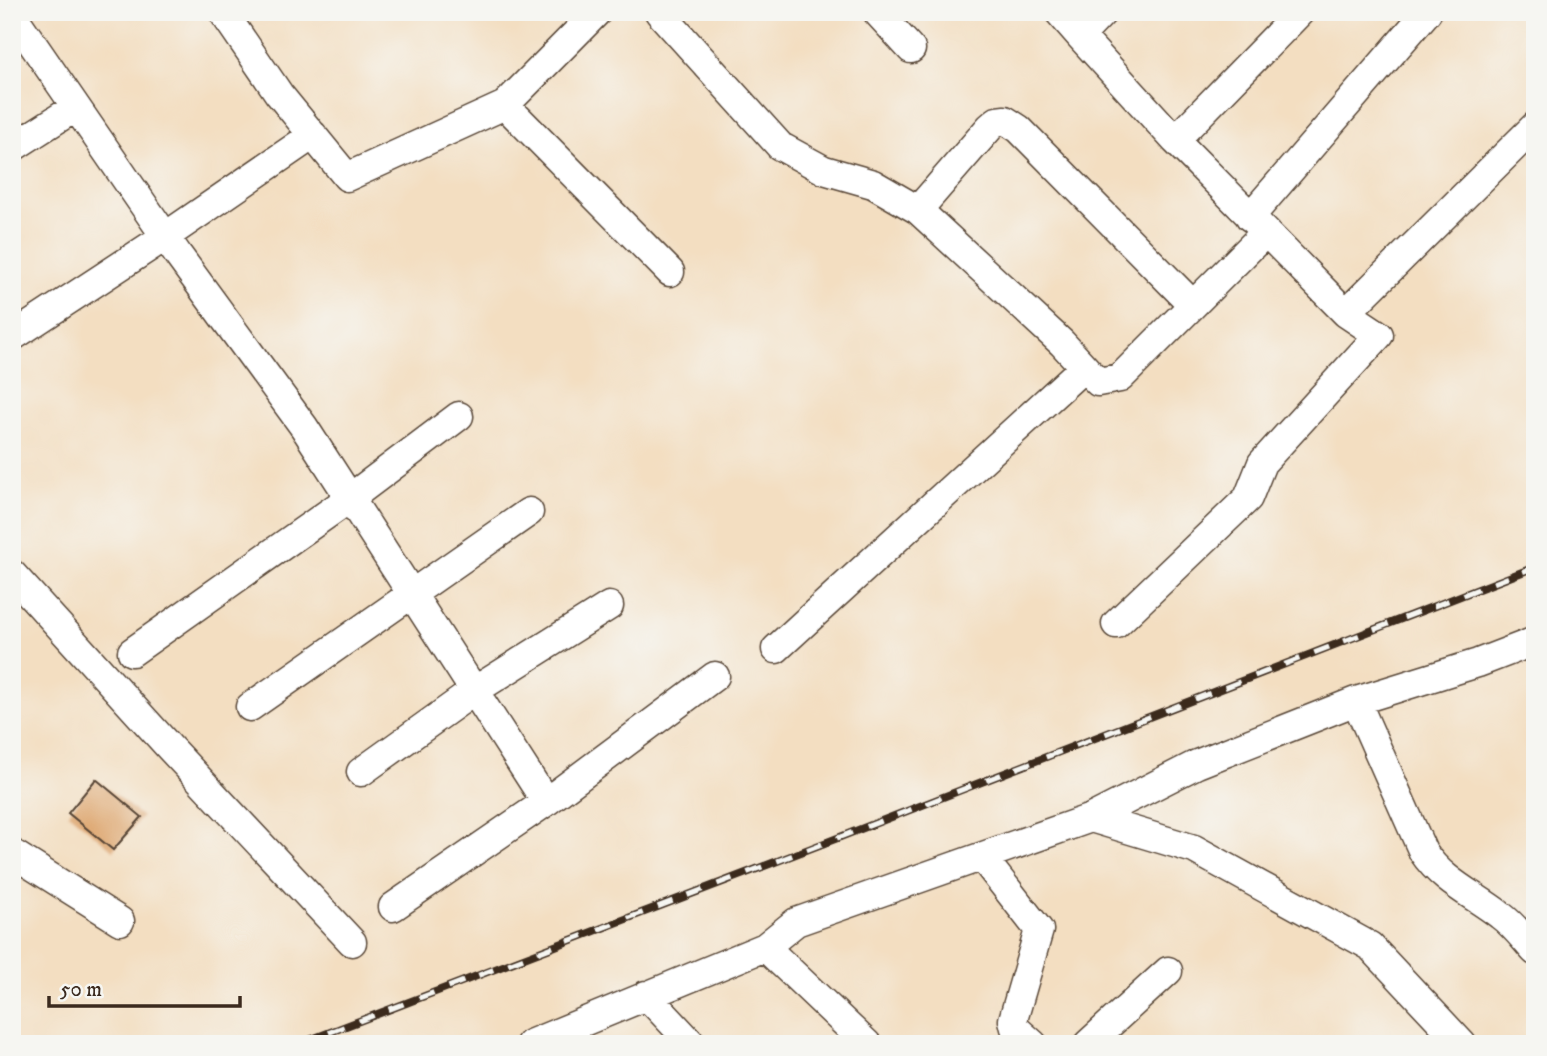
<svg xmlns="http://www.w3.org/2000/svg" width="1547" height="1056" font-family="'IM FELL DW Pica',serif">
<style>
.building{fill:#dea771}
.lines{fill:none;stroke-linecap:round;stroke-linejoin:round}
.minor-casing{stroke:#574536;stroke-width:31}
.minor{stroke:#fff;stroke-width:28}
.rail-casing{stroke:#3b2a1e;stroke-width:8}
.rail{stroke:#f6f6f2;stroke-width:5;stroke-dasharray:16;stroke-linecap:butt}
</style>
<rect width="100%" height="100%" fill="#f6f6f2"/>
<filter id="ink" filterUnits="userSpaceOnUse"><feTurbulence type="fractalNoise" baseFrequency=".0143" numOctaves="2"/><feDisplacementMap in="SourceGraphic" scale="14" xChannelSelector="R" yChannelSelector="G"/><feConvolveMatrix kernelMatrix="1 2 1 2 8 2 1 2 1" color-interpolation-filters="sRGB"/></filter>
<filter id="wash" filterUnits="userSpaceOnUse"><feTurbulence type="fractalNoise" baseFrequency=".00686" numOctaves="4" result="noise"/><feDisplacementMap in="SourceGraphic" scale="28" xChannelSelector="R" yChannelSelector="G"/><feGaussianBlur stdDeviation="1.57" result="paint"/><feColorMatrix in="noise" values="0 0 0 0 0 0 0 0 0 0 0 0 0 0 0 0 0 1.4 0 .05"/><feComposite in="paint" operator="in"/></filter>
<g filter="url(#wash)">
<rect width="100%" height="100%" fill="#f3dec1"/>
<g id="blocks">
<path class="building" d="M96 779 142 817 113 850 68 813Z"/>
</g>
</g>
<g filter="url(#ink)">
<use href="#blocks" fill-opacity="0" stroke="#574536" stroke-width="2"/>
<g class="lines">
<defs>
<path id="minor" d="M223 12 279 94 347 177 505 105 597 12
M659 12 780 146 824 170 873 184 918 210 1062 343 1098 382 1120 378 1266 232
M877 12 911 49
M1059 12 1080 36 1103 12
M12 14 178 255 304 427 546 802
M1080 36 1175 140 1300 12
M505 105 670 272
M12 148 76 107
M918 210 990 127 997 121 1005 120 1019 129 1193 305
M1250 217 1427 12
M1346 313 1535 126
M12 337 166 236 313 135
M12 574 170 748 352 942
M1116 624 1248 498 1262 463 1379 335 1346 313 1175 140
M776 649 1084 367
M132 652 350 498 459 416
M1356 701 1423 852C1443 882 1473 894 1500 915 1514 925 1524 939 1535 951
M250 707 529 512
M361 772 474 691 609 606
M1091 818 1194 849 1370 946 1462 1044
M12 853 120 921
M982 857 1039 930 1013 1020 1015 1028 1033 1044
M393 907 546 802 715 676
M765 947 867 1044
M646 995 692 1044
M530 1044 765 947 796 922 1091 818 1197 764 1356 701 1478 663 1535 641
M1088 1044 1168 971"/>
</defs>
<use href="#minor" class="minor-casing"/>
<use href="#minor" class="minor"/>
<defs>
<path id="rail" d="M299 1044 835 839 1535 567"/>
</defs>
<use href="#rail" class="rail-casing"/>
<use href="#rail" class="rail"/>
</g>
</g>
<rect width="1547" height="1056" fill="none" stroke="#f6f6f2" stroke-width="42"/>
<path d="M49 996v10h191v-10" fill="none" stroke="#3b2a1e" stroke-width="3.5"/>
<text x="60" y="996" font-size="21" fill="#3b2a1e" stroke="#f6f6f2" stroke-width="5" paint-order="stroke">50 m</text>
</svg>
